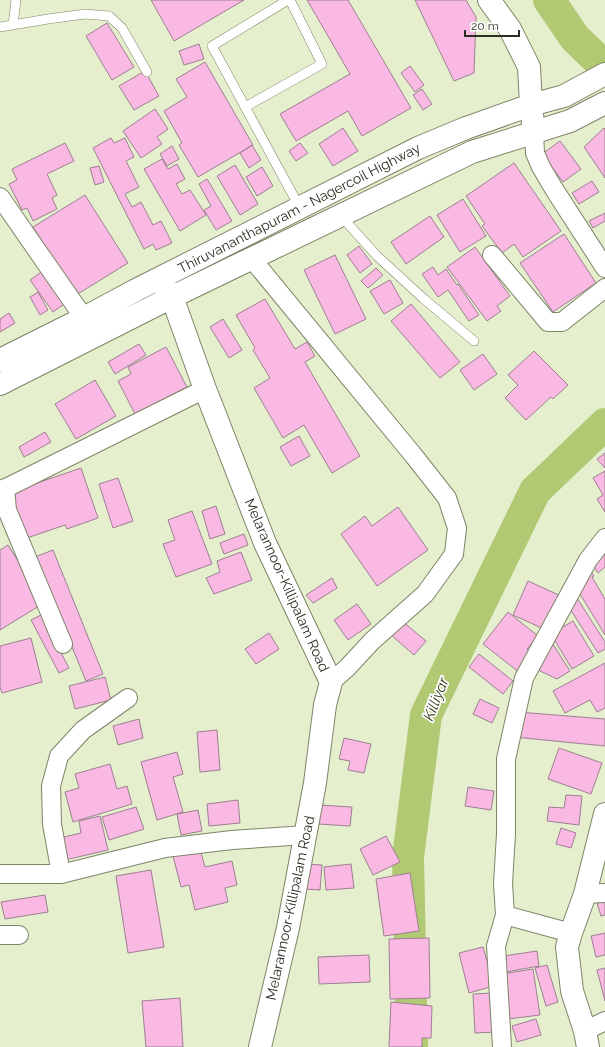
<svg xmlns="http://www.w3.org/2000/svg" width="605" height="1047" font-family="Raleway,sans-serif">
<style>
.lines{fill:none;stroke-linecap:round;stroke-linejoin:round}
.river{stroke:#b2c973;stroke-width:32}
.building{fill:#fab9e3;stroke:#9c7f91}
.lane-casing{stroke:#7c8567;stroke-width:10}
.street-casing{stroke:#7c8567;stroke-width:20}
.secondary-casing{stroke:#7c8567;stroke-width:24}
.primary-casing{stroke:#7c8567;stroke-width:24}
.lane{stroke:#fff;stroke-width:9}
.street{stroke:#fff;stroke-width:18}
.secondary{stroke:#fff;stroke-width:22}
.primary{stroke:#fff;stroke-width:22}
.labels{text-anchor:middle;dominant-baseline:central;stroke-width:3.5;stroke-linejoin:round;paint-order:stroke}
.street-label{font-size:14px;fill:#2a2d21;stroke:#fff}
.water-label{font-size:15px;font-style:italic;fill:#2e3712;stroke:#fff}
</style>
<rect width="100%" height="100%" fill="#e5efce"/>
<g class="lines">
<path class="river" d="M549 0 575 38 605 67
M412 1047 408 857 426 715 535 491 605 424"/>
</g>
<path class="building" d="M151 0H244L174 41Z
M307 0H348L411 108 362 136 348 111 296 141 280 114 350 74Z
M415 0H466L476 17 474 73 454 81Z
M107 23 134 67 112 80 86 36Z
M199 44 204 59 184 65 179 51Z
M205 62 253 145 198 177 179 145 182 143 164 111 187 97 176 79Z
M410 66 424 85 415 92 401 73Z
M145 71 159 96 134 110 119 86Z
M422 89 432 104 423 110 413 95Z
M155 109 168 129 157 137 162 144 141 158 123 131Z
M343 128 358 151 333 166 319 144Z
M604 128 605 129V178L584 147Z
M111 138 114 143 125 138 134 157 126 161 139 187 125 194 132 207 141 202 153 225 161 221 172 243 156 250 153 244 144 249 93 148Z
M560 141 581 169 563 182 542 154Z
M65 143 74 161 47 174 57 195 52 198 57 209 33 221 27 208 22 210 9 184 17 180 12 169Z
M300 143 308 153 296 161 289 151Z
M252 145 261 160 249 168 240 153Z
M172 146 179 159 167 166 160 154Z
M162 159 168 169 177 164 185 179 176 184 182 194 190 190 206 215 180 231 144 169Z
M514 163 561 231 523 257 514 244 502 253 482 226 485 224 466 196Z
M235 165 258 204 240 215 217 176Z
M99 166 104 182 95 185 90 168Z
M262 167 273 186 257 196 246 177Z
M207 179 232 221 216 230 204 210 211 206 199 184Z
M592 181 599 192 579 204 572 193Z
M85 195 128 263 76 295 33 227Z
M463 199 486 236 460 252 437 215Z
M605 213V221L593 228 589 221Z
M430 216 444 237 406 264 391 242Z
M564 234 596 283 553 312 520 263Z
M359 246 372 264 360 273 347 255Z
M475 247 510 296 497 306 501 311 487 321 447 267Z
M335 255 366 319 335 334 304 270Z
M433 267 438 275 446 269 457 285 458 284 479 315 469 321 448 290 438 297 422 274Z
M376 268 383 275 368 288 361 281Z
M44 270 67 302 53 312 30 280Z
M390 280 403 303 384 314 370 291Z
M38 292 48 310 40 315 30 297Z
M265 299 295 349 307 342 315 356 305 362 360 456 332 473 304 425 283 438 254 388 270 378 253 350 255 348 236 315Z
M411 304 460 362 440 378 391 321Z
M9 313 15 323 0 332V319Z
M223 319 242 350 229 358 210 327Z
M139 344 146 355 115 374 108 362Z
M166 347 187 387 135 414 118 381 131 374 128 367Z
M534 351 568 385 553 399 551 397 526 420 505 398 518 385 508 375Z
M483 354 497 374 474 390 460 370Z
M95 380 116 416 76 439 55 404Z
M45 432 51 442 24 457 19 447Z
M299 436 310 456 291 466 280 447Z
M605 453V468L597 459Z
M81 468 98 518 67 529 65 525 24 539 8 493Z
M605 471V512L597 499 603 495 593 478Z
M118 478 133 521 113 528 99 484Z
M216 506 225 534 210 539 202 511Z
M398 507 428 550 377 586 341 534 365 516 372 526Z
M192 511 212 564 176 577 163 544 175 540 168 520Z
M244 534 248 545 224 554 220 543Z
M8 545 44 603 0 630V550Z
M53 550 103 674 86 681 35 557Z
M605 550V567L598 573 592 564Z
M241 552 252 580 214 594 206 578 220 572 217 561Z
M589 569 594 576 592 577 605 599V635L577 589Z
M332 578 337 588 313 603 306 595Z
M528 581 561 596 546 630 513 615Z
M577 598 605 642V649L598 653 567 604Z
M357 604 371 624 348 640 334 620Z
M508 612 538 636 527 649 534 655 520 673 483 644Z
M41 615 69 668 59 673 31 620Z
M402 621 426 641 414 655 390 634Z
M573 621 594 656 572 669 551 634Z
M269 633 279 649 256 664 245 649Z
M31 638 42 682 2 693 0 687V646Z
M551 641 570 671 557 679 536 669Z
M479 654 513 681 503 694 469 667Z
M605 663V708L597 712 590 700 565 713 553 691Z
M105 677 111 700 75 709 69 686Z
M480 699 499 708 492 723 473 714Z
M518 712 605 719V746L514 737Z
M139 719 143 738 118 745 113 726Z
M217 730 220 770 200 772 197 732Z
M344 738 371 744 364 773 348 770 350 761 339 759Z
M559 748 602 763 591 794 548 779Z
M177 752 183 774 173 777 183 812 157 820 141 762Z
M110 764 117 789 127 786 132 804 73 822 65 792 79 788 75 774Z
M468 787 494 791 491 810 465 806Z
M566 795 582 796 579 825 547 821 549 807 564 808Z
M238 800 240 823 209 826 207 804Z
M319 805 352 807 350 826 318 824Z
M136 807 144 829 109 840 102 817Z
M198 810 202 831 181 835 177 814Z
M100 816 108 850 65 860 60 838 81 833 79 821Z
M561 828 576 833 571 848 556 844Z
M386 836 400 862 373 875 360 849Z
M200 849 205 867 232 861 237 885 225 888 228 902 195 910 189 885 181 887 173 856Z
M307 864 322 865 320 890 305 889Z
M351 864 354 888 326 890 324 867Z
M151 870 164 947 128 953 116 876Z
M410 873 419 931 384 936 376 879Z
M45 895 48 912 5 919 1 902Z
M605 901V915L601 916 597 903Z
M605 933V955L596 957 591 936Z
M429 938 430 998 390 999 389 939Z
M483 947 494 986 469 993 459 953Z
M537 951 539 966 506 972 504 956Z
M369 955 370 982 319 984 318 957Z
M547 965 558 1002 546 1006 535 968Z
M605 968V1001L597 970Z
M533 969 540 1015 508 1019 502 974Z
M493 993 495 1032 475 1033 473 994Z
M180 998 183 1047H146L142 1001Z
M391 1002 432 1006 431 1038H422V1047H389Z
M536 1019 541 1035 517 1042 512 1026Z"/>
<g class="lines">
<defs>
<path id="lane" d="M288 0 212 46 300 208
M13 25 16 0
M0 27 48 19 85 14 109 16 122 28 147 72
M245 107 322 64 290 0
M341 216 377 256 424 299 474 341"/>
<path id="street" d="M534 132 535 153 541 167 554 189 605 268
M0 197 84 318
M492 255 548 322H562L605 288
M252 259 414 456 447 498 457 528 454 554 425 594 372 641 347 668 331 682
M5 488 7 510 63 644
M0 491 205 389
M0 874H61L165 848 232 840 305 835
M61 874 52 824 51 786 59 756 83 730 128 698
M585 894 605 893
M571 933 505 915 503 883 506 834V759L524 678 588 560 605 538
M0 935H19
M585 1031 605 1021
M502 1047 496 946 505 915"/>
<path id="secondary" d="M489 0 510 29 529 67 531 105 534 132
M162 283 172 297 205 389 265 543 331 682 325 705 315 783 288 928 260 1047
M588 1047 585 1031 572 991 567 947 571 933 585 894 605 814"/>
<path id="primary" d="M0 360 84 318 136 290 418 148 466 128 531 105 564 96 605 74
M0 384 172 297 472 152 570 121 605 103"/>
</defs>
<use href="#lane" class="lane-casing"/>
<use href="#street" class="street-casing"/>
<use href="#secondary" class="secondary-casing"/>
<use href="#primary" class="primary-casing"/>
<use href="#lane" class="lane"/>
<use href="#street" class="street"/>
<use href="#secondary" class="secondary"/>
<use href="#primary" class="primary"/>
</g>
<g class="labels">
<g class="street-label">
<text transform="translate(299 208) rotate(-27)">Thiruvananthapuram - Nagercoil Highway</text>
<text transform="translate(287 585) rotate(66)">Melarannoor-Killipalam Road</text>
<text transform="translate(290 908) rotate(-78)">Melarannoor-Killipalam Road</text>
</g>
<g class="water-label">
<text transform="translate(436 699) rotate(-68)">Killiyar</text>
</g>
</g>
<path d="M465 30v6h54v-6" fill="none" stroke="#2a2d21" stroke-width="2"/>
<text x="471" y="30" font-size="12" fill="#2a2d21" stroke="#ffffff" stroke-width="3" paint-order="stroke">20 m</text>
</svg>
